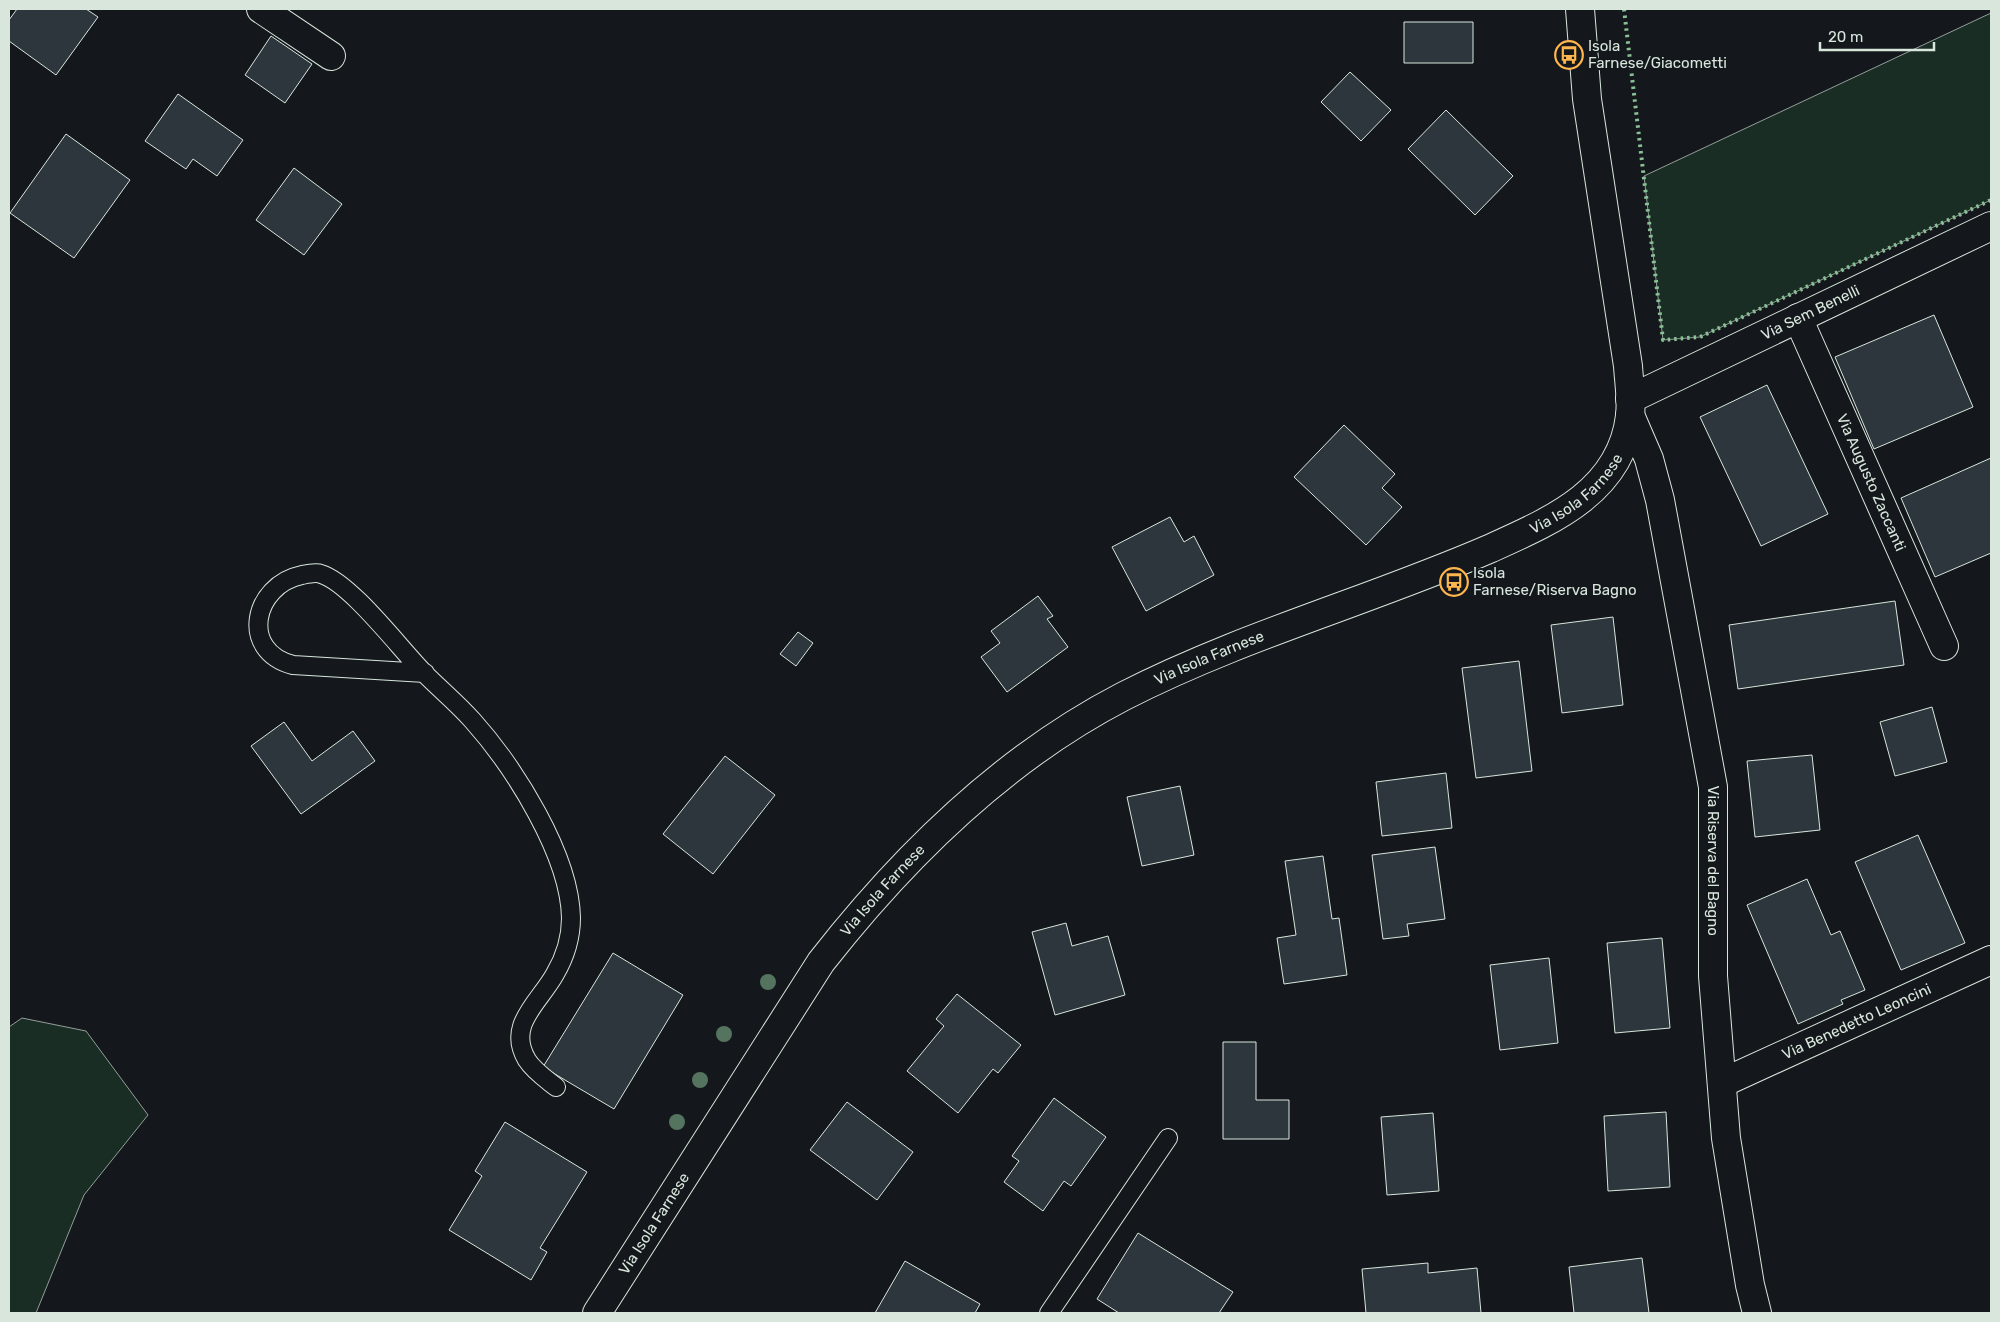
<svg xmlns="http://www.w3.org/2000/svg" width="2000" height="1322" font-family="Rubik,sans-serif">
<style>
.green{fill:#1a2d24;stroke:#939e99}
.building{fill:#2c363c;stroke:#d8e6dc}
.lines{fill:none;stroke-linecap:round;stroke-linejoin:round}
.service-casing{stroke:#d8e6dc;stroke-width:20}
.minor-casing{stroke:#d8e6dc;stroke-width:30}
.service{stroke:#14181c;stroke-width:18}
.minor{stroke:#14181c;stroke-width:28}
.hedge{stroke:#8ac095;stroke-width:4;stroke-dasharray:2.5 4;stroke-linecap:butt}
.tree{fill:#55745f}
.labels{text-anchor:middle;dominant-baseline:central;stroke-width:4;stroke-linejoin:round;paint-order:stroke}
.poi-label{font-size:15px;fill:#d8e6dc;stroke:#14181c;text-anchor:start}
.street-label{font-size:15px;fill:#d8e6dc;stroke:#14181c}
</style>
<rect width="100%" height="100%" fill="#14181c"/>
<path class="green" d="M1991 13V200L1700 337 1663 340 1644 176Z
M22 1018 86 1031 148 1115 84 1195 36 1313H9V1027Z"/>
<path class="building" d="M17 9H86L98 17 56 75 9 41V20Z
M1404 22H1473V63H1404Z
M271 36 312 64 285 103 245 75Z
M1350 72 1391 110 1361 141 1321 102Z
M178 94 243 140 217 176 193 159 186 169 145 141Z
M1446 110 1513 176 1475 215 1408 149Z
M66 134 130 180 74 258 10 213Z
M294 168 342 204 304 255 256 220Z
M1934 315 1973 407 1874 449 1835 357Z
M1767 385 1828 514 1761 546 1700 417Z
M1344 425 1395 474 1382 488 1402 507 1366 545 1294 477Z
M1991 458V553L1935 577 1901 498Z
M1170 517 1184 542 1194 536 1214 575 1146 611 1112 547Z
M1038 596 1053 616 1047 619 1068 647 1007 692 981 657 1000 643 991 631Z
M1895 601 1904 665 1738 689 1729 625Z
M1613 617 1623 705 1562 713 1551 625Z
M798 632 813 643 796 666 780 654Z
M1519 661 1532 771 1476 778 1462 668Z
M1932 707 1947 762 1895 776 1880 722Z
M284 722 312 761 353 731 375 761 301 814 251 746Z
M1812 755 1820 830 1755 837 1747 761Z
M725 756 775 795 713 874 663 834Z
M1446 773 1452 828 1382 836 1376 782Z
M1180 786 1194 855 1142 866 1127 797Z
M1918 835 1965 943 1901 970 1855 862Z
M1435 847 1445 919 1407 924 1409 936 1383 939 1372 855Z
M1323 856 1332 919 1339 918 1347 975 1284 984 1277 938 1296 935 1285 861Z
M1807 879 1831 935 1840 931 1865 990 1841 1000 1843 1004 1798 1024 1747 905Z
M1066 923 1072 946 1108 936 1125 995 1055 1015 1032 932Z
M1662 938 1670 1028 1615 1033 1607 943Z
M613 953 683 995 614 1109 543 1067Z
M1549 958 1558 1043 1500 1050 1490 965Z
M957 994 1021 1045 998 1073 993 1069 958 1113 907 1071 944 1026 936 1019Z
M1223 1042H1256V1100H1289V1139H1223Z
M1054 1098 1106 1137 1071 1186 1064 1181 1043 1211 1004 1182 1019 1161 1012 1156Z
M847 1102 913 1152 877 1200 810 1150Z
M1666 1112 1670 1187 1608 1191 1604 1116Z
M1433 1113 1439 1191 1387 1195 1381 1117Z
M505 1122 587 1172 540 1248 547 1252 531 1280 449 1230 482 1176 475 1171Z
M1138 1233 1233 1292 1219 1313H1119L1097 1299Z
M1642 1258 1649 1313H1574L1569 1267Z
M905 1261 980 1304 975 1313H875Z
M1428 1263V1273L1477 1268 1481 1313H1366L1362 1269Z"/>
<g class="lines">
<defs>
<path id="service" d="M425 673 293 665C239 651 253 585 302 575 307 574 316 572 321 574 351 583 401 650 425 674 441 690 458 704 473 721 514 767 570 855 571 918 571 938 565 957 555 974 539 1003 506 1025 527 1060 534 1071 546 1079 556 1087
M1049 1313 1168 1138"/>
<g id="minor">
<path d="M261 9 331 56"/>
<path id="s1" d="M1798 318 1944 646"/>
<path id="s2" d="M1630 399 1991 226"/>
<path id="s3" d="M1630 415 1649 459 1660 500 1713 787V976L1726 1138 1750 1285 1757 1313"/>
<path id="s4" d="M1722 1083 1991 960"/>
<path id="s5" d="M597 1313 821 962C903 857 1004 758 1124 696 1241 636 1369 601 1489 549 1551 521 1621 492 1630 416 1632 400 1629 382 1628 366L1587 99 1580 9"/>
</g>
</defs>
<use href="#service" class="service-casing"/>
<use href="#minor" class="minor-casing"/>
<use href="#service" class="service"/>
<use href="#minor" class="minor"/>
<path class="hedge" d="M1624 9 1663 340 1700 337 1991 200"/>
</g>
<g class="tree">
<circle cx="768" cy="982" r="8"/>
<circle cx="724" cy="1034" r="8"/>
<circle cx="700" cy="1080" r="8"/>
<circle cx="677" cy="1122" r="8"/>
</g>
<defs>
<symbol id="bus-ring" viewBox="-11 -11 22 22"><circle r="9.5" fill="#14181c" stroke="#ffb74d" stroke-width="1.5"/><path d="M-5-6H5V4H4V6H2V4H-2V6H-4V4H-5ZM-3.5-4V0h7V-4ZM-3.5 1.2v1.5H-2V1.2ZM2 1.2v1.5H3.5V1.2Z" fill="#ffb74d"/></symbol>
</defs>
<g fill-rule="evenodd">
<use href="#bus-ring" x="1553" y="39" width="32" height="32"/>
<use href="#bus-ring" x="1438" y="566" width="32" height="32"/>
</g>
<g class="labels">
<g class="poi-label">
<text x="1588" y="46">Isola<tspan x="1588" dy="17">Farnese/Giacometti</tspan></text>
<text x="1473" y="573">Isola<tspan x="1473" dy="17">Farnese/Riserva Bagno</tspan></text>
</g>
<g class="street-label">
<text stroke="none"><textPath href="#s2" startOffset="200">Via Sem Benelli</textPath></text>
<text stroke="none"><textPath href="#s1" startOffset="180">Via Augusto Zaccanti</textPath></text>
<text stroke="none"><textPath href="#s5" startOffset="1321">Via Isola Farnese</textPath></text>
<text stroke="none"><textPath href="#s5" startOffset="916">Via Isola Farnese</textPath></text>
<text stroke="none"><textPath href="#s3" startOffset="456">Via Riserva del Bagno</textPath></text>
<text stroke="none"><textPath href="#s5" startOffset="511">Via Isola Farnese</textPath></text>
<text stroke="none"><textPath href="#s4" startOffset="148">Via Benedetto Leoncini</textPath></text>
<text stroke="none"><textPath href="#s5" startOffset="106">Via Isola Farnese</textPath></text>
</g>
</g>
<rect width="2000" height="1322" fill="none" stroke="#d8e6dc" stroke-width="20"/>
<path d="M1820 42v8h114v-8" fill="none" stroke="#d8e6dc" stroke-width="2.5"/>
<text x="1828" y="42" font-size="15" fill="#d8e6dc" stroke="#14181c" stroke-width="4" paint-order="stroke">20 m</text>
</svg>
